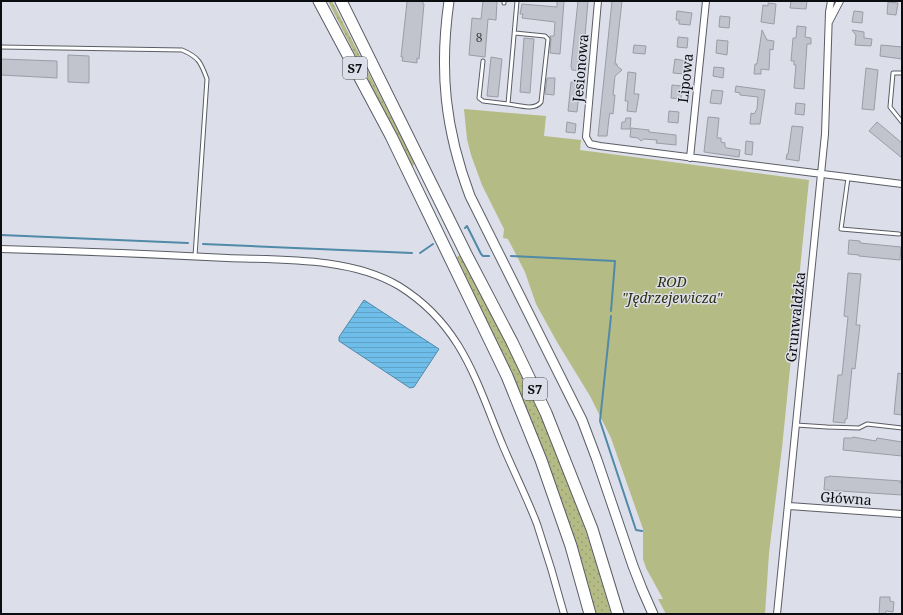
<svg xmlns="http://www.w3.org/2000/svg" width="903" height="615" font-family="'Noto Serif',serif">
<style>
.grass{fill:url(#grass-dots)}
.garden{fill:#b5bb84}
.water{fill:url(#water-rules);stroke:#5189a9}
.lines{fill:none;stroke-linecap:round;stroke-linejoin:round}
.stream{stroke:#5189a9;stroke-width:2}
.building{fill:#c1c4cd;stroke:#9a9da6}
.lane-casing{stroke:#5a5d65;stroke-width:5}
.street-casing{stroke:#5a5d65;stroke-width:8}
.secondary-casing{stroke:#5a5d65;stroke-width:11}
.highway-casing{stroke:#5a5d65;stroke-width:13}
.lane{stroke:#fff;stroke-width:3}
.street{stroke:#fff;stroke-width:6}
.secondary{stroke:#fff;stroke-width:9}
.highway{stroke:#fff;stroke-width:11}
.labels{text-anchor:middle;dominant-baseline:central;stroke-width:3;stroke-linejoin:round;paint-order:stroke}
.number-label{font-size:12px;fill:#393b3f}
.shield{fill:#dcdfe9;stroke:#4a4c51;stroke-width:1}
.shield-label{font-size:13px;font-weight:bold;fill:#0c0d10}
.street-label{font-size:14px;fill:#0c0d10;stroke:#dcdfe9}
.park-label{font-size:14px;font-style:italic;fill:#2e310f;stroke:#dcdfe9}
</style>
<defs>
<pattern id="grass-dots" width="8" height="8" patternUnits="userSpaceOnUse"><rect width="8" height="8" fill="#b5bb84"/><path d="M2 2h.1M6 6h.1" fill="none" stroke="#9aa071" stroke-width="1.8" stroke-linecap="round"/></pattern>
<pattern id="water-rules" width="6" height="5" patternUnits="userSpaceOnUse"><rect width="6" height="5" fill="#6fbeea"/><path d="M0 2.5h6" fill="none" stroke="#5fa2c8"/></pattern>
</defs>
<rect width="100%" height="100%" fill="#dcdfe9"/>
<path class="grass" d="M328 1H332L415 164 412 166Z
M461 254C490 310 521 367 546 425 572 487 593 550 611 614H596L588 586 517 387 457 257Z"/>
<path class="garden" d="M464 109 546 116 544 136 581 140 580 150 809 180 782 448 769 553 765 614H666L658 599H663L646 568 643 559V529L611 438 590 396 557 342 536 304 525 272 508 239 503 238 504 229 482 185 471 155 467 139Z"/>
<path class="water" d="M364 300 439 349 414 387 410 388 339 341V337Z"/>
<g class="lines">
<path class="stream" d="M465 228 467 226 481 254 483 256H489
M1 235 188 243
M203 244 412 253
M420 253 433 244
M511 256 615 261 611 311
M611 316 600 421 635 527 636 530 642 531"/>
</g>
<path class="building" d="M408 1H423V4H424L419 59 417 58V63L402 61 403 57H401L407 2Z
M483 1H497L496 20 488 19 485 57 469 55 472 18 481 19Z
M557 1H564L560 54 550 53 551 39 550 36H554L555 22 522 18 523 14H520L522 4 557 7Z
M578 1H588L582 71 572 70 571 66Z
M612 1H622L615 64H617V66L622 70 615 76 613 95H615L613 114 610 113 609 118 607 136H598Z
M791 1H807L806 9 790 8Z
M888 2 898 3 896 15 887 14Z
M768 3 776 4 774 24 761 22 763 5 768 6Z
M677 11 692 13 690 25 679 24V20H676Z
M854 11 863 12 862 23 852 22Z
M720 16 730 17 729 28 719 27Z
M797 26 806 27 805 37 811 38V44H807L804 89 794 88 796 65H794V61H791L793 38H796Z
M762 30 767 40 774 41 773 50 770 49 769 70 761 69V74H754L755 64H757Z
M852 30 864 32V38L872 39 871 46 855 45 856 35Z
M678 37 688 38 687 48 677 47Z
M524 38 534 39 530 93 520 92Z
M717 40 728 41 727 55 716 53Z
M634 45 646 46 645 54 633 53Z
M881 45 902 47V59L880 56Z
M68 55 89 56V83L68 82Z
M491 57 502 59 498 97 487 96Z
M1 59 57 61V78L1 75Z
M675 59 686 61 684 74 673 73Z
M714 67 724 68 723 78 713 76Z
M866 68 878 70 874 110 862 109Z
M628 72 636 73 634 94H639L636 112 627 111 628 101H625Z
M547 78H555L554 95 545 94Z
M571 82 580 83 577 112 568 111Z
M672 85 682 86 681 99 671 98Z
M736 86 765 90 760 124H750L751 113 754 114 757 109 758 97 740 95V93L735 92Z
M712 90 723 91 721 104 710 103Z
M796 103 805 104 804 115 795 114Z
M669 111 679 112 678 123 668 122Z
M708 117 719 118 717 138H721V142L725 143V147L727 148 740 150 739 157 704 152Z
M626 118H631L630 129H621L622 122H625Z
M567 122 576 124 575 133 566 132Z
M877 122 902 143V158L869 131Z
M792 126 803 127 799 161 786 159 787 154H788Z
M631 128 649 130V132L676 135V145L656 143 657 140 644 139 641 141 638 138 630 137Z
M746 141 753 142 752 155 745 154Z
M849 240 860 241V243L901 247 900 260 859 256V255L848 254Z
M848 273 861 274 856 325H860L855 369 852 368 847 419H845V423L833 422 838 375H842L848 317 844 316Z
M898 373 902 374V415L894 414Z
M853 437 876 441 877 438 902 442V456L843 450 844 438H853Z
M829 476 901 481 900 483H902V495L824 490 825 477H829Z
M880 597H890V601L894 602 893 612 886 611 885 614H879Z"/>
<g class="lines">
<defs>
<path id="lane" d="M504 3V1
M1 47 182 50C199 57 201 63 207 79L195 256
M483 61 479 98 483 101 508 104 517 1
M902 73H893L890 107 902 122
M508 104C517 105 535 111 541 102L548 39 545 36 515 33
M848 178 841 229 899 234
M796 425 827 427 859 428 867 424 902 428"/>
<path id="street" d="M598 1 586 137 590 144 600 146 902 184
M829 22 840 1
M690 158 706 1
M1 249C76 251 152 254 227 258 281 260 351 257 399 286 462 325 476 381 503 446 514 472 527 498 537 524 547 554 556 584 564 614
M789 506 902 514
M777 614 825 134 829 12 831 1"/>
<path id="secondary" d="M449 1C439 71 445 129 470 196L582 420 597 460 633 566 642 589 653 614"/>
<path id="highway" d="M319 1 391 136 507 376 541 460 571 546 590 614
M341 1 466 254 512 342 546 413 592 529 618 614"/>
</defs>
<use href="#lane" class="lane-casing"/>
<use href="#street" class="street-casing"/>
<use href="#secondary" class="secondary-casing"/>
<use href="#highway" class="highway-casing"/>
<use href="#lane" class="lane"/>
<use href="#street" class="street"/>
<use href="#secondary" class="secondary"/>
<use href="#highway" class="highway"/>
</g>
<g class="labels">
<g class="number-label">
<text x="479" y="37">8</text>
</g>
<g class="shield">
<rect x="343" y="57" width="24" height="22" rx="3"/>
<rect x="523" y="378" width="24" height="22" rx="3"/>
</g>
<g class="shield-label">
<text x="355" y="68">S7</text>
<text x="535" y="389">S7</text>
</g>
<g class="street-label">
<text transform="translate(580 68) rotate(-85)">Jesionowa</text>
<text transform="translate(685 78) rotate(-84)">Lipowa</text>
<text transform="translate(795 317) rotate(-84)">Grunwaldzka</text>
<text transform="translate(846 498) rotate(4)">Główna</text>
</g>
<g class="park-label">
<text x="672" y="281">ROD<tspan x="672" dy="16">"Jędrzejewicza"</tspan></text>
</g>
</g>
<rect width="903" height="615" fill="none" stroke="#0c0d10" stroke-width="4"/>
</svg>
